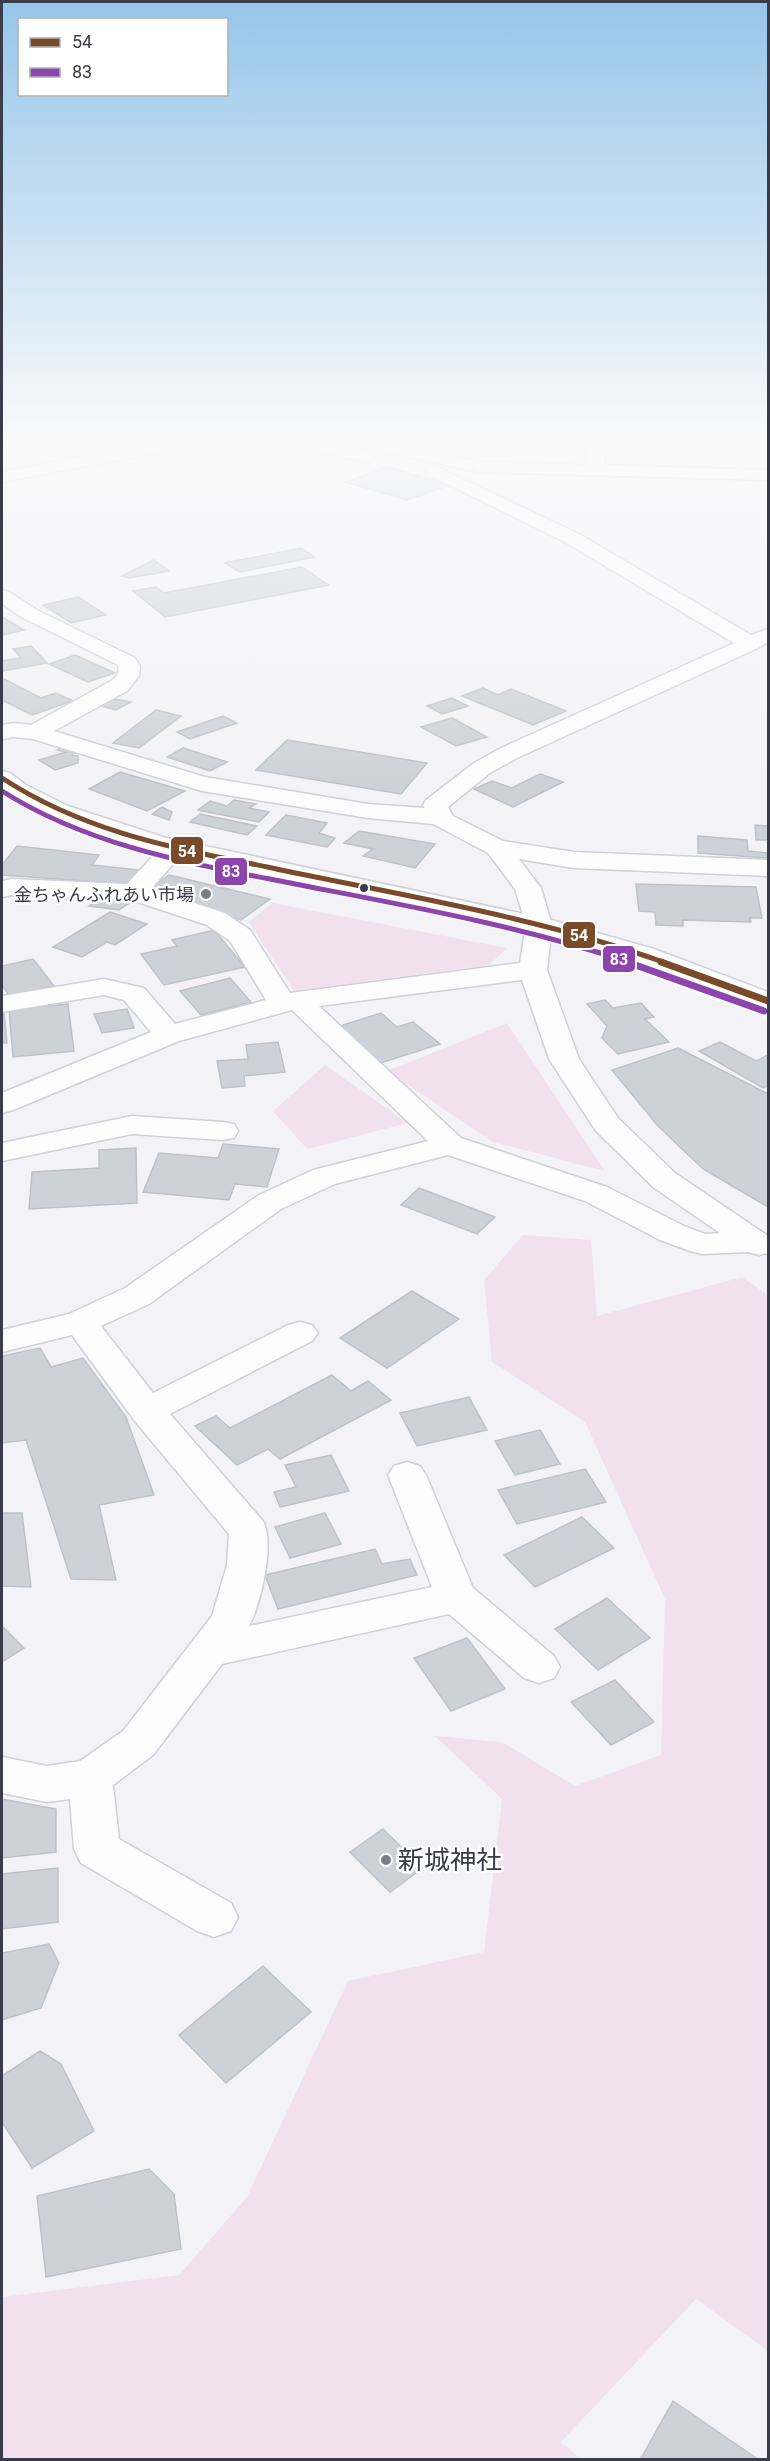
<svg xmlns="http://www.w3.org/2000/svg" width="770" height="2461" font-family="Roboto,'Noto Sans JP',sans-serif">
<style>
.green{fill:#f1e1ef}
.building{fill:#cdd2d8;stroke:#bec2c8;stroke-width:1.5}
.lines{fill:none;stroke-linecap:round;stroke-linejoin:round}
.minor-casing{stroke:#cfd0d8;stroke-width:3}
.tertiary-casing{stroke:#cfd0d8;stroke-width:3}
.secondary-casing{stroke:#cfd0d8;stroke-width:3}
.minor{fill:#fdfdfe;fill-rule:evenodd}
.tertiary{fill:#fdfdfe;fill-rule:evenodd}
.secondary{fill:#fdfdfe;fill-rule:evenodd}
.bus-1-far1-casing{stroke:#fff;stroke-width:8}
.bus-1-casing{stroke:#fff;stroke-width:11}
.bus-2-far1-casing{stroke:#fff;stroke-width:8}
.bus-2-casing{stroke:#fff;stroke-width:11}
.bus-1-far1{stroke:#7a4b2a;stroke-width:5}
.bus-1{stroke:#7a4b2a;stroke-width:7}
.bus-2-far1{stroke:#8e44ad;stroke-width:5}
.bus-2{stroke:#8e44ad;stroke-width:7}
.bus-dot{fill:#3a3c49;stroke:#fff;stroke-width:2}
.poi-dot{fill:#7b7c86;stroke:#fff;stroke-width:2}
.labels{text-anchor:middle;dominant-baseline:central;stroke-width:5;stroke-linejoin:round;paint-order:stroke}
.far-poi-label{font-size:18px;fill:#3a3c49;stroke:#fff;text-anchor:end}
.near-poi-label{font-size:26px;fill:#3a3c49;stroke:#fff;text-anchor:start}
.line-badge{stroke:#fff;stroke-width:2}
.badge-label{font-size:16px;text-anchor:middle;font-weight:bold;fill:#fff}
</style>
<rect width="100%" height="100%" fill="#f3f3f7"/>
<path class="green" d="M273 903 507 948 489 965 294 991 249 922Z
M507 1023 605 1171 493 1142 387 1071Z
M325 1065 408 1123 307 1149 273 1111Z
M523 1235 591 1240 597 1316 742 1277 768 1295V2351L696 2299 561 2442 581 2459H2V2297L179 2275 247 2197 348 1981 484 1952 502 1799 435 1736 502 1742 575 1786 661 1755 665 1599 585 1422 492 1362 484 1280Z"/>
<path class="building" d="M388 467 450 485 407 500 345 482Z
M301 548 315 557 239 572 225 563Z
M154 560 169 571 130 578 122 576Z
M302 567 329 585 165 617 133 591 156 587 164 593Z
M78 597 106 615 71 623 43 605Z
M2 617 24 630 2 635Z
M31 646 47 663 2 671V661L21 658 13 649Z
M75 655 115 673 88 682 49 664Z
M2 678 41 698 56 693 73 701 32 715 2 700Z
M483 688 498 695 511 689 566 711 533 725 462 696Z
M452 698 468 706 442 714 427 706Z
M114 699 131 702 116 710 101 706Z
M156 710 181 716 139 748 113 743Z
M223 716 237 723 190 739 177 732Z
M452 718 487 737 456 746 421 727Z
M287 740 427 763 401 794 256 770Z
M61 748 76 752 72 755 78 756V763L55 770 39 760 66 752 57 750Z
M183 748 227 762 210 771 167 757Z
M120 772 185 791 147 811 89 789Z
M540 774 563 782 513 807 474 789 492 781 512 788Z
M234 800 256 804 249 808 269 812 259 822 198 810 210 801 227 806Z
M162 807 172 812 169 820 152 814Z
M200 814 257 826 247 835 190 822Z
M286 815 327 823 319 833 335 838 327 847 266 835Z
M755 825 768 826V840H756Z
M359 831 435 844 415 868 363 856 373 849 344 843Z
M698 836 747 840 748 851 768 853V858L698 853Z
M17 846 99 855 92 865 139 870 127 884 2 875V865Z
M169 875 270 899 241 920 148 889Z
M636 884 756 887 762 918H750L751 922 683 920V926L656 925 655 912 639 911Z
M102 897 134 900 119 910 89 906Z
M110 912 147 924 115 945 107 942 82 957 53 947Z
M214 930 245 967 164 985 141 954 177 946 172 940Z
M33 959 54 986 10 997 2 985V966Z
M230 978 251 1002 201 1015 180 991Z
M605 1000 613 1008 641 1003 654 1017 645 1019 669 1042 618 1054 602 1038 607 1026 587 1004Z
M68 1004 74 1051 13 1057 9 1009Z
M127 1009 134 1028 102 1033 94 1014Z
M2 1013H4L7 1043H2Z
M381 1013 397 1027 413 1022 440 1044 381 1063 340 1026Z
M278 1042 285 1072 244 1076 245 1086 222 1088 217 1061 248 1059 246 1045Z
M720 1042 756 1061 768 1055V1086L763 1088 699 1051Z
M678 1048 768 1094V1207L703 1169 658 1126 612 1070Z
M223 1144 279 1149 267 1187 235 1184 229 1200 143 1192 159 1153 218 1158Z
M136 1148 137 1203 29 1209 32 1172 99 1168V1150Z
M419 1188 495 1217 477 1234 401 1205Z
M412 1291 459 1319 387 1368 340 1338Z
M40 1348 51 1367 83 1358 126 1417 154 1495 99 1505 116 1580 71 1579 26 1440 2 1443V1356Z
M332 1375 351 1391 368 1381 391 1400 280 1459 268 1449 237 1465 195 1426 216 1416 230 1428Z
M469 1397 487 1430 417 1446 400 1413Z
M540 1430 560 1464 515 1475 495 1441Z
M331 1455 349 1491 280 1507 274 1492 296 1487 285 1465Z
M585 1469 606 1502 517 1524 498 1490Z
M2 1513H22L31 1587 2 1586Z
M325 1513 341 1544 290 1558 275 1527Z
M582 1517 614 1548 535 1587 504 1555Z
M375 1549 382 1564 410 1559 417 1575 278 1609 265 1575Z
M607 1598 650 1638 598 1670 555 1629Z
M2 1626 24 1648 2 1662Z
M467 1638 505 1689 451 1711 414 1658Z
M615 1680 654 1722 611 1745 571 1702Z
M2 1799 56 1809V1852L2 1858Z
M383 1829 423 1868 390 1892 350 1852Z
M58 1868V1922L2 1929V1874Z
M49 1944 59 1963 41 2008 2 2020V1953Z
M263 1966 311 2012 226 2083 179 2035Z
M40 2051 61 2064 94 2131 32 2168 2 2122V2076Z
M149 2169 174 2194 181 2249 46 2277 37 2196Z
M673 2401 759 2460H640Z"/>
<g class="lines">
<defs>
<path id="minor" d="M269 438H301L372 453 374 457 372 461 366 462 277 443Z
M334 438H366L479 462 587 465 588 438H604L605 465 768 470V480L479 472 342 443Z
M435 466 579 534 751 635 768 629V642L758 648 517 758 490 773 448 807 453 816 503 841 574 852 768 860V876L574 868 519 859 541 888 552 925 547 970 579 1059 618 1118 675 1173 768 1236V1253L759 1255 748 1252 702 1254 690 1251 660 1240 585 1201 448 1155 335 1184 281 1209 149 1304 101 1326 153 1393 288 1325 300 1322 312 1325 318 1333 312 1341 170 1414 263 1521C275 1543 261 1604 249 1626L432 1587 388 1475 394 1466 407 1462 420 1466 426 1475 473 1588 554 1656 560 1667 554 1678 539 1683 524 1678 449 1614 222 1664 153 1755 113 1785 119 1839 231 1903 238 1917 231 1931 214 1937 197 1931 81 1863 74 1849 70 1799 47 1802 2 1793V1757L47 1766 80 1761 123 1731 212 1616 227 1565 229 1534 134 1420 72 1335 2 1352V1330L69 1314 125 1288 259 1195 313 1170 428 1141 292 1010 179 1041 13 1110 2 1113V1093L151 1032 124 1000 104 995 2 1012V996L104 979 144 988 175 1024 266 1000 230 941 207 925 131 900 12 895 2 897V881L12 879 127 884 165 843 174 840 183 843 187 848 183 853 151 889 225 913 250 930 290 993 520 963 526 925 515 889 488 853 433 824 368 818 202 791 33 739 13 737 2 739V725L13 723 31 725 111 681C117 676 120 673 118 665L23 618 2 604V590L9 592 37 610 135 658 140 666 139 676 127 691 54 731 205 777 368 804 425 808 423 805 426 800 474 763 501 748 734 643 565 542 429 475 426 471 429 467ZM522 980 549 1059 596 1131 653 1187 720 1233 705 1234 684 1226 607 1187 461 1138 319 1006Z
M132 1116 223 1122 234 1124 238 1131 234 1138 223 1140 132 1134 2 1161V1143Z"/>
<path id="tertiary" d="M174 438H202L200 442 155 453 2 482V472Z"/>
<path id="secondary" d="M2 771 10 773 26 785 68 806 163 837 548 919 654 949 768 992V1009L634 961 534 932 174 856C117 841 49 825 2 789Z"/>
</defs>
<use href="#minor" class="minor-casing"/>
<use href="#tertiary" class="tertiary-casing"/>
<use href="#secondary" class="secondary-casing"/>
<use href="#minor" class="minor"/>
<use href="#tertiary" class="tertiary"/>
<use href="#secondary" class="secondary"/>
<defs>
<path id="bus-1-far1" d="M2 778C86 833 175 848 272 868 404 896 538 917 666 963"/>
<path id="bus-1" d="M661 962 768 1001"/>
<path id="bus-2-far1" d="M2 791C90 847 194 864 295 884 408 906 522 926 631 963"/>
<path id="bus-2" d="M627 962 764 1011"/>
</defs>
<use href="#bus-1-far1" class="bus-1-far1-casing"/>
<use href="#bus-1" class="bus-1-casing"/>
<use href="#bus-2-far1" class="bus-2-far1-casing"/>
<use href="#bus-2" class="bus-2-casing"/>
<use href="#bus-1-far1" class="bus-1-far1"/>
<use href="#bus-1" class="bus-1"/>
<use href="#bus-2-far1" class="bus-2-far1"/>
<use href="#bus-2" class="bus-2"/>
</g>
<linearGradient id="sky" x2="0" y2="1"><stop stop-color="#96c6ea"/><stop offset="0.56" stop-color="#fafafb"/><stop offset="1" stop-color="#fafafb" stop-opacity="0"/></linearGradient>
<rect width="770" height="783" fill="url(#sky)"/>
<circle class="bus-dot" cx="364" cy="888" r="5"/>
<g class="poi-dot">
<circle cx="206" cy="894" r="6"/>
<circle cx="386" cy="1860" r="6"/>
</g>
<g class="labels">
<g class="far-poi-label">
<text x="194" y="894">金ちゃんふれあい市場</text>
</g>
<g class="near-poi-label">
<text x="398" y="1860">新城神社</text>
</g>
</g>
<g class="line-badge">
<rect x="170" y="836" width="34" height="29" rx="6" fill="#7a4b2a"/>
<rect x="214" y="857" width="34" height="29" rx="6" fill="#8e44ad"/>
<rect x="562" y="921" width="34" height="28" rx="6" fill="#7a4b2a"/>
<rect x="602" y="945" width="34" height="28" rx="6" fill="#8e44ad"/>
</g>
<g class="badge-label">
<text x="187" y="857">54</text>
<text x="231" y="877">83</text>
<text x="579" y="941">54</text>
<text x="619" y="965">83</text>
</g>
<rect width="770" height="2461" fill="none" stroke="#3a3c49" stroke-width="6"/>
<rect x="18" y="18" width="210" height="78" fill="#ffffff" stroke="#b0b1b6" stroke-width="1.5"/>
<rect x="30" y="38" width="30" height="9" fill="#7a4b2a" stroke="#b0b1b6" stroke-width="1.5"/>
<text x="72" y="48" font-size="18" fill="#3a3c49">54</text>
<rect x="30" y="68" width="30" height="9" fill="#8e44ad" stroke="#b0b1b6" stroke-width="1.5"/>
<text x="72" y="78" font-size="18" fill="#3a3c49">83</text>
</svg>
